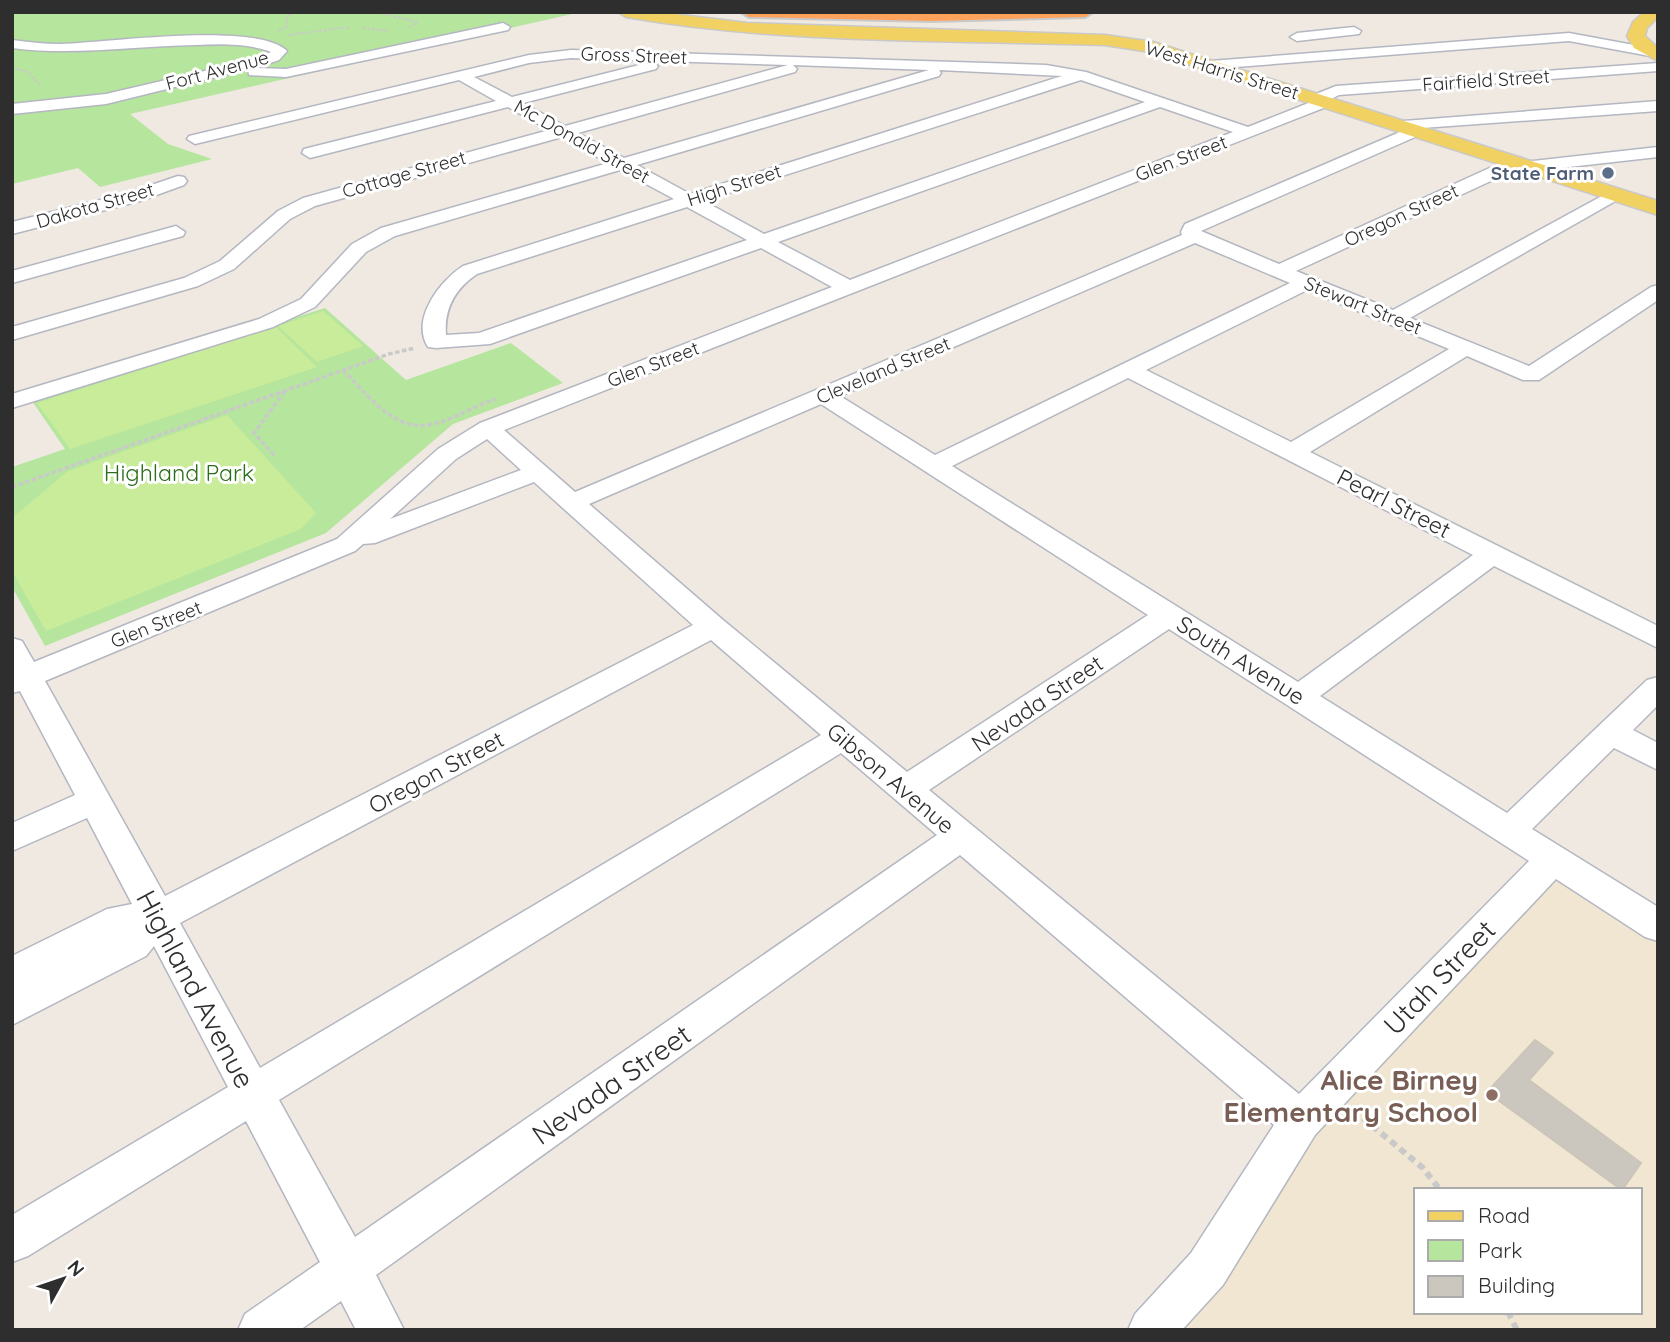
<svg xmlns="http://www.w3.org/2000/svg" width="1670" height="1342" font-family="Quicksand,sans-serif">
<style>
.education{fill:#f0e6d1;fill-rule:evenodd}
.green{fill:#b6e59e}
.pitch{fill:#c9ec9a}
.building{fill:#cbc7bf;stroke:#cbc5ba;stroke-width:2}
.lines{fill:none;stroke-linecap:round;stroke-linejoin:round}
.minor-casing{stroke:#b4b7c1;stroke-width:3}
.major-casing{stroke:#c9c9c9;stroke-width:3}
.highway-casing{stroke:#c9c9c9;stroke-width:4}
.path-far2{stroke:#c9c9c9;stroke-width:2;stroke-dasharray:2.5 2;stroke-linecap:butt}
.path-far1{stroke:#c9c9c9;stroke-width:3.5;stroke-dasharray:4.5 2.5;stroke-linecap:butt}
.path{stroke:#c9c9c9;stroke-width:6;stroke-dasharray:7 5;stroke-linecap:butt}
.minor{fill:#fff;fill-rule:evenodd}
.major{fill:#f2d163;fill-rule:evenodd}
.highway{fill:#ffa35c;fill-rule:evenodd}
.service-dot{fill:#5c6f8a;stroke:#fff;stroke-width:2.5}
.education-dot{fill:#8d6e63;stroke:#fff;stroke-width:2.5}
.labels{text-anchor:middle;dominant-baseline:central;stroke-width:6;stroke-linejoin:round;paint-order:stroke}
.far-street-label{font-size:19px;fill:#2e2e2e;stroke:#fff}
.far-service-label{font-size:19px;font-weight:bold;fill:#4e5e75;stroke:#fff;text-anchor:end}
.park-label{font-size:23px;fill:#2c6e1b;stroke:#fff}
.street-label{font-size:23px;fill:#2e2e2e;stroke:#fff}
.near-street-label{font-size:28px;fill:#2e2e2e;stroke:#fff}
.near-education-label{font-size:28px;font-weight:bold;fill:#785e54;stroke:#fff;text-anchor:end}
</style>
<rect width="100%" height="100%" fill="#efe9e1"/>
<path class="education" d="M1553 859 1658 926V1330H1151L1300 1121ZM1416 1190H1640V1312H1416Z"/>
<path class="green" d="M12 12H581L130 114 168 144 212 159 100 187 78 168 12 184Z
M325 308 406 380 511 343 563 383 453 424 326 533 45 646 12 587V467L65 449 32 401Z"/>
<path class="pitch" d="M323 311 363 346 317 362 278 326Z
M276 327 317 367 70 449 37 403Z
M227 415 316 513 301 529 46 631 12 571V518L68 471Z"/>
<path class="building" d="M1535 1040 1553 1053 1529 1080 1641 1163 1622 1190 1487 1092Z"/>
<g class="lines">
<defs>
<path id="minor" d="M503 23 510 27 508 30 286 77 249 75 248 69 106 104 12 114V104L106 94 256 59 271 52C248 43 220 44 196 45 135 46 73 56 12 48V40C28 42 44 44 60 44 105 43 257 21 287 51L279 60 256 68 286 69Z
M1354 27 1361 31 1359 34 1297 41 1290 37 1297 33Z
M1569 33 1650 48 1657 52 1650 56 1569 41 1210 69 1203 65 1210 61Z
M571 50 1046 65 1086 72 1248 127 1311 102 1308 99 1311 96 1336 86 1658 63V71L1339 95 1331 99 1334 102 1331 105 504 430 575 492 1182 235 1181 232 1185 224 1407 129 1391 128 1389 125 1391 122 1658 101V111L1422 128 1424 131 1422 134 1201 231 1279 264 1496 165 1658 147V157L1506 174 1296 271 1393 310 1611 191H1623L1626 195 1410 318 1529 366 1651 287 1658 285V300L1539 380H1523L1467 356 1310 452 1658 626V648L1494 566 1320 696 1507 813 1647 680 1658 677V705L1633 730 1658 743V770L1614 748 1532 829 1658 907V941L1645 937 1556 879 1315 1135 1223 1285 1182 1330H1128L1135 1314 1191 1253 1274 1125 960 855 376 1275 404 1330H356L341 1301 300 1330H238L245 1314 320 1262 246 1121 28 1256 12 1262V1215L228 1087 154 946 146 956 12 1025V956L107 909 132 904 87 818 12 851V823L75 795 20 691 12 693V638L22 641 34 662 337 539 438 449 480 423 832 287 761 248 490 344 436 348 428 347C410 319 441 280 463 266L674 199 620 170 395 236 366 252 315 307 273 327 12 408V394L259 319 301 299 352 244 381 228 608 163 562 137 315 206 290 219 234 269 198 286 12 340V327L184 278 220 261 278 211 303 198 549 130 508 107 310 158 302 153 304 149 496 101 459 80 195 144 187 139 189 136 529 55ZM571 58 788 65 565 126 523 103 656 69 658 66 651 62 512 97 474 77 529 63ZM793 65 929 70 624 158 578 133 795 72 797 69ZM939 70 1062 76 690 194 637 165 939 76 941 73ZM1081 80 1145 102 764 234 704 201ZM1160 107 1233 132 850 280 778 242ZM687 207 747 240 479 333 446 335C444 308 455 289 477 274ZM1195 243 1290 283 935 455 840 396ZM1307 290 1449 349 1291 442 1146 370ZM1128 378 1473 555 1298 682 952 466ZM821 404 1148 615 907 772 723 620 589 504ZM487 439 521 470 390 519 456 459ZM534 482 693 625 165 896 45 681 355 551 363 544 375 543ZM1169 629 1529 861 1299 1094 929 790ZM711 640 821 735 260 1068 180 923ZM841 753 937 835 355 1237 279 1100Z
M178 176 184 177 187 181 184 185 140 201 12 234V222L128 193Z
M176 226 185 232 183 236 12 283V271Z"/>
<path id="major" d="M618 12H657L747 23 1105 35 1153 42 1658 201V215L1150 52 1105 45C946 40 783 44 626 17Z
M1644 12H1658V17L1647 28 1645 36 1658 48V61L1634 48 1627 36 1633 22Z"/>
<path id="highway" d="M741 12H1093L1085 17 932 21 749 17Z"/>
</defs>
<use href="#minor" class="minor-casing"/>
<use href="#major" class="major-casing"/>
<use href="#highway" class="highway-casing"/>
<path class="path-far2" d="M376 12 417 22 409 27
M363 28 390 31
M278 31 288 26 287 17 293 12
M288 35 350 27
M12 68 26 71 41 85"/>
<path class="path-far1" d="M343 370C365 392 393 431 428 425 452 421 473 406 496 399
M274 455 254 433 285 391
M12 487 389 354 415 348"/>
<path class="path" d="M1363 1118 1423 1168 1440 1190
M1508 1312 1517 1330"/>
<use href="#minor" class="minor"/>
<use href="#major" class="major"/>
<use href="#highway" class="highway"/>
</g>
<circle class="service-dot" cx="1608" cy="173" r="7"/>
<circle class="education-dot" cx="1492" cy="1095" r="7"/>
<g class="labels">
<g class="far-street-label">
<text transform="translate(634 55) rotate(2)">Gross Street</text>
<text transform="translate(217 70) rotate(-15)">Fort Avenue</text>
<text transform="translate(1222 70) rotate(17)">West Harris Street</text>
<text transform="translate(1486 80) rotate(-4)">Fairfield Street</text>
<text transform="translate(582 141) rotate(29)">Mc Donald Street</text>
<text transform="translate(1181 158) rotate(-21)">Glen Street</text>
<text transform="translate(404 174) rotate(-16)">Cottage Street</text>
<text transform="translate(734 185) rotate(-18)">High Street</text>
<text transform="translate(95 205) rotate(-16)">Dakota Street</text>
<text transform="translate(1401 215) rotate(-25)">Oregon Street</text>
<text transform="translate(1363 305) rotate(22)">Stewart Street</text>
<text transform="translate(653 364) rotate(-21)">Glen Street</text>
<text transform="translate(883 370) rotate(-23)">Cleveland Street</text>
<text transform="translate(156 624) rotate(-22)">Glen Street</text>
</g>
<g class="far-service-label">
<text x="1594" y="173">State Farm</text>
</g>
<g class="park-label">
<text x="179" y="472">Highland Park</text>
</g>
<g class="street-label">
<text transform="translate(1394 503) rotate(27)">Pearl Street</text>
<text transform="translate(1241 660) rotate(32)">South Avenue</text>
<text transform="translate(1037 703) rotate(-34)">Nevada Street</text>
<text transform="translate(436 772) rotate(-28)">Oregon Street</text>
<text transform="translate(891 778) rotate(40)">Gibson Avenue</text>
</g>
<g class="near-street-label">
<text transform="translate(1439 977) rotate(-46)">Utah Street</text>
<text transform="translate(196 989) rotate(62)">Highland Avenue</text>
<text transform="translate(611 1084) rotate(-35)">Nevada Street</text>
</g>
<g class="near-education-label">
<text x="1478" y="1079">Alice Birney<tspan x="1478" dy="32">Elementary School</tspan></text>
</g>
</g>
<rect width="1670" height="1342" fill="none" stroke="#2e2e2e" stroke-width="28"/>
<rect x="1414" y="1188" width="228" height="126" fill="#ffffff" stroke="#ababab" stroke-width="2"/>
<rect x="1428" y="1211" width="35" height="10" fill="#f2d163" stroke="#ababab" stroke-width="2"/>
<text x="1478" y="1223" font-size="21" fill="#2e2e2e">Road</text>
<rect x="1428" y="1240" width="35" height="21" fill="#b6e59e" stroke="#ababab" stroke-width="2"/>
<text x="1478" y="1258" font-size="21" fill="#2e2e2e">Park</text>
<rect x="1428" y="1276" width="35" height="21" fill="#cbc7bf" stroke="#ababab" stroke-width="2"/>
<text x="1478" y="1293" font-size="21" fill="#2e2e2e">Building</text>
<g transform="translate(63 1279) rotate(50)" stroke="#ffffff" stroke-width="5" paint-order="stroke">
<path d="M0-5L12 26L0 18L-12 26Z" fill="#2e2e2e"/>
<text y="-10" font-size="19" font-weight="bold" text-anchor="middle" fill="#2e2e2e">N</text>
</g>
</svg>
